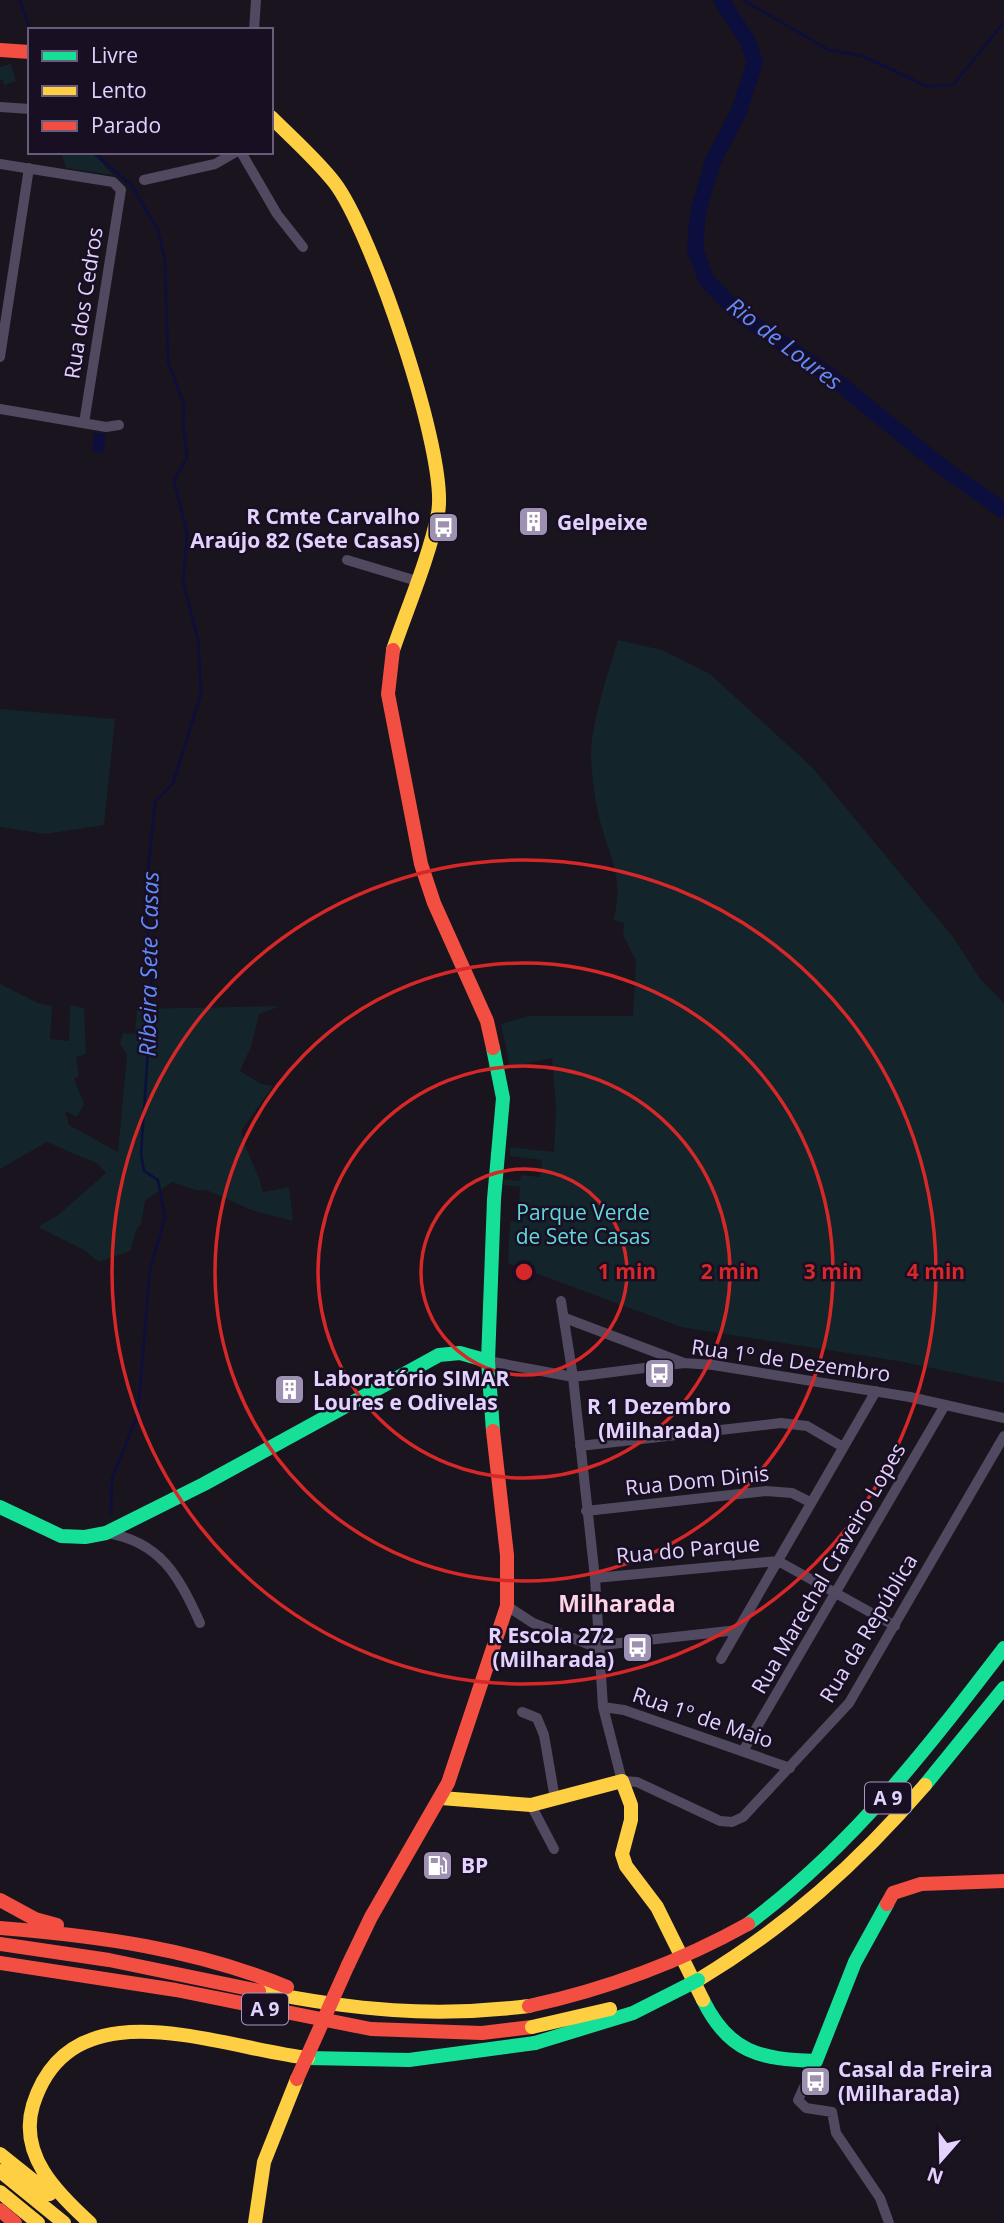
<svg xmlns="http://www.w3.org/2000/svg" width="1004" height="2223" font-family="'Open Sans',sans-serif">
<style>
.green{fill:#13242b}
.water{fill:#0c0f3d}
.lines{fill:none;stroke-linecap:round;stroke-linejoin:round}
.stream{stroke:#0c0f3d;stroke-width:2.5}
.river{stroke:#0c0f3d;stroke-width:16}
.street{stroke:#50495f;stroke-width:10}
.fast{stroke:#16e098;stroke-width:14}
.slow{stroke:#ffcf43;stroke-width:14}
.jam{stroke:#f24e42;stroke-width:14}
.fast-bridge{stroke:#16e098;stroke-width:14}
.slow-bridge{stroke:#ffcf43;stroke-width:14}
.jam-bridge{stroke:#f24e42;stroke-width:14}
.ring{fill:none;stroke:#d62828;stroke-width:3.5}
.labels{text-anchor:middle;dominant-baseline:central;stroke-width:5;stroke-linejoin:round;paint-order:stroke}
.shield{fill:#180f23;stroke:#a798bc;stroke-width:2}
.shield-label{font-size:19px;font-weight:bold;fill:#e4d2fe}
.street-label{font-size:21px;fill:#e4d2fe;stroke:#180f23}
.poi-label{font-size:21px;font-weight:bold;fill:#e4d2fe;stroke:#180f23;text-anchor:start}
.park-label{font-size:21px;fill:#60d8dc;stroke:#180f23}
.water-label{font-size:23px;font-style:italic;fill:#638afb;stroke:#180f23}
.neighbourhood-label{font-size:23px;font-weight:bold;fill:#fed4e3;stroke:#180f23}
.centre{fill:#d62828;stroke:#180f23;stroke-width:3.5}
.ring-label{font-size:21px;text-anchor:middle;font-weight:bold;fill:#d62828;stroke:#180f23;stroke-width:5;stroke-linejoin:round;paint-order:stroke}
</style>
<rect width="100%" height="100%" fill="#19141e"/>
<path class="green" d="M11 64 16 81 4 85 3 80H0V67Z
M61 152H92L113 175 66 168Z
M618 640 662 650 710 674 812 767 953 937 981 980 1004 1003V1383L898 1361 681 1327 508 1263 510 1221 518 1222 520 1187 504 1185V1179L520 1181 521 1175 540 1177 542 1160 510 1156V1147L554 1152 556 1108 552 1058 510 1067 501 1024 528 1016H633L636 961 623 935 624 923 613 920C625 882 610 857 600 821 595 802 592 777 591 756 591 723 608 673 618 640Z
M0 709 115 719 104 825 45 834 0 827Z
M0 984 38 1003 52 1006 50 1039 69 1041 70 1005 84 1008 86 1054 76 1057 79 1076 74 1079 84 1104 77 1117 65 1111 69 1125 118 1152 127 1055 120 1044 123 1033 135 1034 137 1009 281 1006 259 1014 251 1047 240 1071 261 1084 273 1086 241 1131C246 1153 258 1170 263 1192L289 1187 293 1221 254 1211 206 1190H196L172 1182 145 1201 141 1224 137 1228 130 1251 99 1262 84 1250 38 1227 58 1215 106 1173 98 1164 47 1142 0 1169Z"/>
<path class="water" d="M94 433 106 434 103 453 92 451Z"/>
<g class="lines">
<path class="stream" d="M20 0 30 30
M743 0 829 50 863 56 926 86 953 85 1004 22
M93 152 132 186 158 230 165 260 168 361 184 405 183 424 187 457 174 481 187 534 183 582 198 640 201 694 173 783 155 802 145 900 152 991 141 1154 144 1171 158 1180 165 1218 150 1270 138 1414 112 1479 111 1513"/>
<path class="river" d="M721 0 747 40 755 62 739 111 713 161 698 212 695 249 706 279 738 313 829 375 938 464 1004 511"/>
<path class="street" d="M254 30 256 0
M0 107 30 109
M241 152 277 214 303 247
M0 164 113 182 121 190 84 423
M144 180 215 164 236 152
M0 357 29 168
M0 409 106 427 119 425
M347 560 417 581
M561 1301 573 1377 595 1578 603 1707 622 1781 637 1782 720 1821 732 1822 743 1817 849 1703 1004 1436
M565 1318 684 1363
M488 1361 573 1377 684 1363 713 1365 910 1397 1004 1418
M580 1446 781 1423 807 1426 843 1447
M586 1511 766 1491 792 1493 810 1502
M106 1533C160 1541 180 1577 200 1623
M595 1578 778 1561 895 1626
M507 1606 533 1623 593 1646 738 1630
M721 1659 876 1391
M603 1707 624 1710 790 1768
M522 1712 537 1718 544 1735 555 1799
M743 1751 945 1405
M531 1805 554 1849
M816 2061 798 2100 806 2108 832 2112 836 2133 880 2198 889 2223"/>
<path class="fast" d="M493 1048 503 1098 494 1199 488 1361 493 1431
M0 1507 61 1536 85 1537 106 1533 204 1484 439 1355 460 1353 488 1361
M925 1785 1004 1688
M748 1924C853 1845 925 1751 1004 1648
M703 2000C729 2053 760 2059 816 2061L855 1962 887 1904
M308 2058 409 2060 535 2043"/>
<path class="slow" d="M271 117C292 138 316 159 334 182 371 229 449 457 438 513 430 555 407 609 393 650
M441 1798 531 1805 622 1781 631 1805V1820L622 1854 626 1866 657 1907 703 2000
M698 1980C786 1927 858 1863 925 1785
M259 1991C353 2010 433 2018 529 2006
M0 2154 50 2194
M0 2171 64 2223
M0 2192 38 2223
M90 2223C57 2193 18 2155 33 2105 71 1983 219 2048 308 2058
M255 2223 264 2162 297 2079"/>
<path class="jam" d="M0 50 30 52
M393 650 388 694 421 864 434 903 487 1021 493 1048
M0 1900 35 1919 57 1925
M887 1904 893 1893 921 1884 1004 1881
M0 1928C99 1936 195 1949 287 1987
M0 1944 109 1960 259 1991
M0 1963 176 1990 371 2029 482 2033 532 2027
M348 1965 371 1917 448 1783 507 1606V1555L493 1431
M0 2210 15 2223"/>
<path class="fast-bridge" d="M535 2043 633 2013 698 1980"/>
<path class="slow-bridge" d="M532 2027 610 2009"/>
<path class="jam-bridge" d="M529 2006C607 1989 678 1963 748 1924
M297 2079 348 1965"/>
</g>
<g class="ring">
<circle cx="524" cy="1272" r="103"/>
<circle cx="524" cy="1272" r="206"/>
<circle cx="524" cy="1272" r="309"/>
<circle cx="524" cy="1272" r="412"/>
</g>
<defs>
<symbol id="building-square" viewBox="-11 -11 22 22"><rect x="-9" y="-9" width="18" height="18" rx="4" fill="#9d90b0" stroke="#180f23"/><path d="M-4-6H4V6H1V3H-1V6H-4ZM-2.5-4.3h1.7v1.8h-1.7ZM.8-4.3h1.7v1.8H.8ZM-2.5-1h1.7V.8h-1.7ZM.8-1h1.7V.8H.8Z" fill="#fff"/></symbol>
<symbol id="bus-square" viewBox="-11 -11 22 22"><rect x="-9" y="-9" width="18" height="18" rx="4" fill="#9d90b0" stroke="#180f23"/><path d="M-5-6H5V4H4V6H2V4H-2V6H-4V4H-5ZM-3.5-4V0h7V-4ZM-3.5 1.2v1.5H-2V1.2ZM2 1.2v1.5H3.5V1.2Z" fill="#fff"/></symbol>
<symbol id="fuel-square" viewBox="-11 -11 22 22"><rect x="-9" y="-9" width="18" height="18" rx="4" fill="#9d90b0" stroke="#180f23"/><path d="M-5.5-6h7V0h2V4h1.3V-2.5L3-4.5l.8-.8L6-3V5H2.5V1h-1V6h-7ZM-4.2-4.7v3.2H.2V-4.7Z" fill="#fff"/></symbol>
</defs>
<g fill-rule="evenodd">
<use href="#building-square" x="516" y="504" width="35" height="35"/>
<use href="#bus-square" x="426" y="510" width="35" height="35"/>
<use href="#bus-square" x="642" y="1356" width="35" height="35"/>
<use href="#building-square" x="272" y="1372" width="35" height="35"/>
<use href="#bus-square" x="620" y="1630" width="35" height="35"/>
<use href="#fuel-square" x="420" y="1848" width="35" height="35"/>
<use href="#bus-square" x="798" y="2064" width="35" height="35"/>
</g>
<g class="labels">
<g class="shield">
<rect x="865" y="1782.5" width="46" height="31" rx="5"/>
<rect x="242" y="1993.5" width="46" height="31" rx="5"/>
</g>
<g class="shield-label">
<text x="888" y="1798">A 9</text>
<text x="265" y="2009">A 9</text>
</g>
<g class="street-label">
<text transform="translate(83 303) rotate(-81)">Rua dos Cedros</text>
<text transform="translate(791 1360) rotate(8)">Rua 1º de Dezembro</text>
<text transform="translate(697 1480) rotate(-6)">Rua Dom Dinis</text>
<text transform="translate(688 1549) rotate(-5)">Rua do Parque</text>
<text transform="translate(828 1568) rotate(-60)">Rua Marechal Craveiro Lopes</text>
<text transform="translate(868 1628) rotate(-59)">Rua da República</text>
<text transform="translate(703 1717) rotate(19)">Rua 1º de Maio</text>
</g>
<g class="poi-label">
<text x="420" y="516" text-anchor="end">R Cmte Carvalho<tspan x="420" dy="24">Araújo 82 (Sete Casas)</tspan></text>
<text x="557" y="522">Gelpeixe</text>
<text x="313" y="1378">Laboratório SIMAR<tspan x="313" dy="24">Loures e Odivelas</tspan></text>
<text x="659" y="1406" text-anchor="middle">R 1 Dezembro<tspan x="659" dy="24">(Milharada)</tspan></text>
<text x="614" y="1635" text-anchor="end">R Escola 272<tspan x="614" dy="24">(Milharada)</tspan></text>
<text x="461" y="1865">BP</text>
<text x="838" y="2069">Casal da Freira<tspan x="838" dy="24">(Milharada)</tspan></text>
</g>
<g class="park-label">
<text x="583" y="1212">Parque Verde<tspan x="583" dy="24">de Sete Casas</tspan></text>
</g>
<g class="water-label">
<text transform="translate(785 343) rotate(37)">Rio de Loures</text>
<text transform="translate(148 964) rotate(-89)">Ribeira Sete Casas</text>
</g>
<g class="neighbourhood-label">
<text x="617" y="1603">Milharada</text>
</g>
</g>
<circle cx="524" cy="1272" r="10" class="centre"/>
<g class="ring-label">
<text x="627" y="1279">1 min</text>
<text x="730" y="1279">2 min</text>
<text x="833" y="1279">3 min</text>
<text x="936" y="1279">4 min</text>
</g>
<rect x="28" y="28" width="245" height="126" fill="#180f23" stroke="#6a5d7b" stroke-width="2"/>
<rect x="42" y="51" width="35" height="10" fill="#16e098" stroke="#6a5d7b" stroke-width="2"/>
<text x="91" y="63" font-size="21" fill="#e4d2fe">Livre</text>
<rect x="42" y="86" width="35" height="10" fill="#ffcf43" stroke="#6a5d7b" stroke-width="2"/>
<text x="91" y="98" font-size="21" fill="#e4d2fe">Lento</text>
<rect x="42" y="121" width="35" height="10" fill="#f24e42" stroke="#6a5d7b" stroke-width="2"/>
<text x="91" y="133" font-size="21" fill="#e4d2fe">Parado</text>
<g transform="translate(941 2160) rotate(200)" stroke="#180f23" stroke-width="5" paint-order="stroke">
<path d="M0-5L12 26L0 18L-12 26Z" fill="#e4d2fe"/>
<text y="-10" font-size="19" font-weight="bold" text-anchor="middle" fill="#e4d2fe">N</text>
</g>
</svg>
